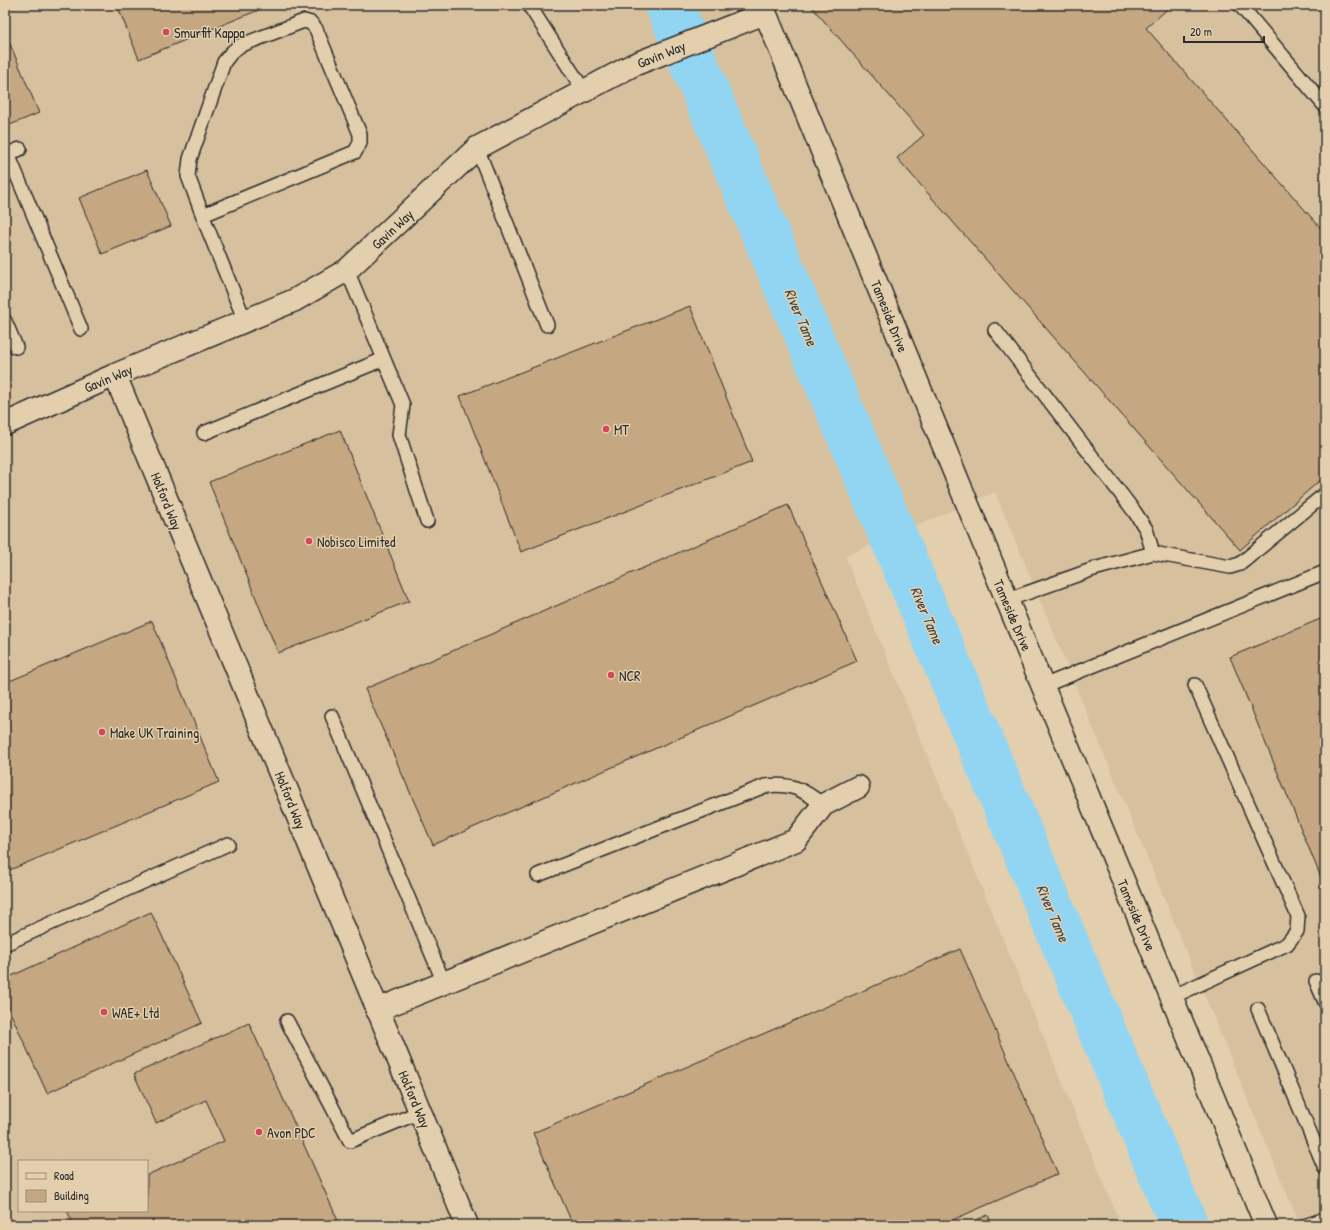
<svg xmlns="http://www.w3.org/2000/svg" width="1330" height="1230" font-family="'Patrick Hand',sans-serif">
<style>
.built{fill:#d6c09e;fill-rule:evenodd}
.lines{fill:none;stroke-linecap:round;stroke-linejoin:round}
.river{stroke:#91d5f2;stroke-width:48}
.building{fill:#c5a782;stroke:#2b2b2b}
.lane-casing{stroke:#2b2b2b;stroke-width:16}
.street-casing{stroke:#2b2b2b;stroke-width:25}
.lane{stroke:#e3cfad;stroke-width:13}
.street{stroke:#e3cfad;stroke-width:22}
.poi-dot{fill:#d1495b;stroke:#e3cfad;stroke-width:1.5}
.labels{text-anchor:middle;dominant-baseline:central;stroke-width:3;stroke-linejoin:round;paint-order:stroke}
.poi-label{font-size:14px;fill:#2b2b2b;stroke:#e3cfad;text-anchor:start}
.street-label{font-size:14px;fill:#2b2b2b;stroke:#e3cfad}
.water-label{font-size:15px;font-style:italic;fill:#3a4449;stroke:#e3cfad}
</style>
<rect width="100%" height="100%" fill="#e3cfad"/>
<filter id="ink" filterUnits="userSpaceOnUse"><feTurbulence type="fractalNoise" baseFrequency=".025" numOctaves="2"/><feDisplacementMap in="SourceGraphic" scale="8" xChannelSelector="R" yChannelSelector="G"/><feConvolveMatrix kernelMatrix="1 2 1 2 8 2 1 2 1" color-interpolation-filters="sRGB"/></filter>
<g filter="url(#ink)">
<path class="built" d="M5 5H1325V1225H1300L995 492 845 556 1121 1225H5ZM19 1161H147V1211H19Z"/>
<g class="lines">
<path class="river" d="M669 5 1184 1225"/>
</g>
<path class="building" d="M117 5H271L139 59Z
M810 5H1172L1146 28 1325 233V476L1240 550 897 158 924 135Z
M5 32 39 113 5 127Z
M147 170 171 226 102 254 79 198Z
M690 306 752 462 521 552 460 396Z
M340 430 409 601 278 653 209 482Z
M788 505 857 661 433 845 365 689Z
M1325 617V887L1230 657Z
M152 621 219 782 5 872V683Z
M151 912 202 1023 47 1093 5 1001V979Z
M960 949 1058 1174 941 1225H573L533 1133Z
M249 1023 340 1225H74L67 1211H147V1175L224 1141 206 1100 156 1123 134 1074Z
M988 1215 992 1225H965Z"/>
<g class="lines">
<defs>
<path id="lane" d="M529 5 584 91
M1240 5 1325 106
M477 148 547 325
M8 154 81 329
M5 155 20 149
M203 215 355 152 360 143V134L316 29 311 23 304 21 239 46 231 53 224 62 190 159 188 176 207 227 245 321
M347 270 403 405 399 435 427 521
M5 321 16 347
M995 330 1134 511 1146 529 1153 553
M204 433 384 359
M1007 600 1094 569 1153 553 1230 567 1240 564 1325 494
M1043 686 1325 572
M332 716 444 983
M538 875 765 786C791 783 803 789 823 805
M5 944 228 844
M1316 981 1325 1002
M1172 997 1287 944 1297 931 1298 916 1195 685
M1258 1009 1325 1168
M287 1021 350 1141 420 1112
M1307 1225 1325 1219"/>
<path id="street" d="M762 5 1007 600 1266 1225
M115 375 467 1225
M5 424 115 375 295 300 347 270 477 148 633 65 765 13
M377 1010 796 840 823 805 858 787"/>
</defs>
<use href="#lane" class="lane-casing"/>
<use href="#street" class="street-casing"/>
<use href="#lane" class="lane"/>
<use href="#street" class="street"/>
</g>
</g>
<g class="poi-dot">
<circle cx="166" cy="32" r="4"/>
<circle cx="606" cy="429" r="4"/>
<circle cx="309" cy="541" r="4"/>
<circle cx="611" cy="675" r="4"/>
<circle cx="102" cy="732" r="4"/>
<circle cx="104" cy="1012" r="4"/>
<circle cx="259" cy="1132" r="4"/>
</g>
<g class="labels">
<g class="poi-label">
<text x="174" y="32">Smurfit Kappa</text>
<text x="614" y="429">MT</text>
<text x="317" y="541">Nobisco Limited</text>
<text x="619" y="675">NCR</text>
<text x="110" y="732">Make UK Training</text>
<text x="112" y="1012">WAE+ Ltd</text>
<text x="267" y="1132">Avon PDC</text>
</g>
<g class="street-label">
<text transform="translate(661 54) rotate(-22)">Gavin Way</text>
<text transform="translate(392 229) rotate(-43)">Gavin Way</text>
<text transform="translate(890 316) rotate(68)">Tameside Drive</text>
<text transform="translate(108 378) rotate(-23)">Gavin Way</text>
<text transform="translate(167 501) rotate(68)">Holford Way</text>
<text transform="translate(1013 615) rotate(67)">Tameside Drive</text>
<text transform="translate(291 800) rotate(68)">Holford Way</text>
<text transform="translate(1137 915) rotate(67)">Tameside Drive</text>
<text transform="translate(415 1099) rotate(67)">Holford Way</text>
</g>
<g class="water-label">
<text transform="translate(801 317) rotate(67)">River Tame</text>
<text transform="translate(927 615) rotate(67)">River Tame</text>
<text transform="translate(1053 913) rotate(67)">River Tame</text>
</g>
</g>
<rect width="1330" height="1230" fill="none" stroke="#e3cfad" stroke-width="20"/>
<rect x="10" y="10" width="1310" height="1210" fill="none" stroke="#2b2b2b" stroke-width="1.5" filter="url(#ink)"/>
<rect x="18" y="1160" width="130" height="52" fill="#e3cfad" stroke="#998d79"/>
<rect x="26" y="1173" width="20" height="6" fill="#e3cfad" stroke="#998d79"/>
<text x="54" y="1180" font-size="12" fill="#2b2b2b">Road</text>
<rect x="26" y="1190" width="20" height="12" fill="#c5a782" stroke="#998d79"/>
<text x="54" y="1200" font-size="12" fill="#2b2b2b">Building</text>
<path d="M1184 36v6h80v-6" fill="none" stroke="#2b2b2b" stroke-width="2"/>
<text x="1190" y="36" font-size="12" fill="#2b2b2b" stroke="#e3cfad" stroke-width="3" paint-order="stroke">20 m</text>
</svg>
